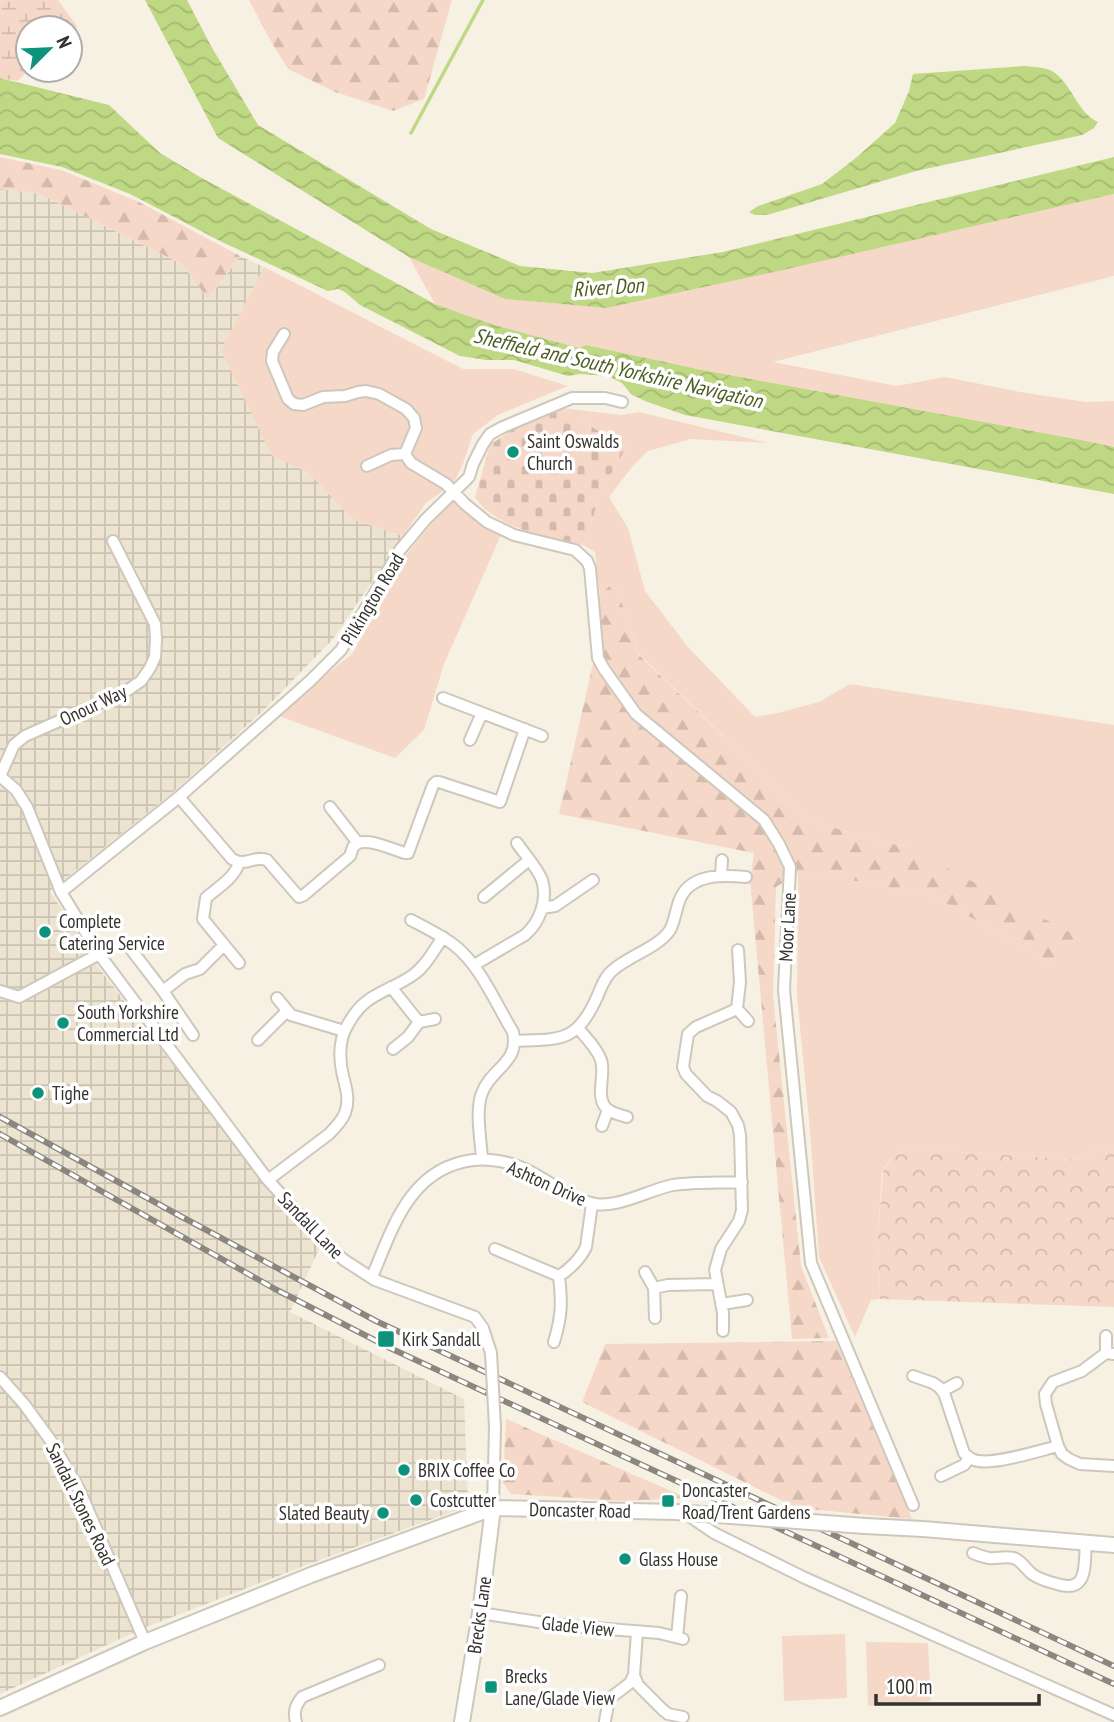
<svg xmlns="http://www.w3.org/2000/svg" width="1114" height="1722" font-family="'PT Sans Narrow',sans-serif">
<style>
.industrial{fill:url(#industrial-grid)}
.green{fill:#f6d8c8}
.forest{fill:url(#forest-firs)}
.wetland{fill:url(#wetland-marsh)}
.cemetery{fill:url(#cemetery-stones)}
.park{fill:url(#park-crowns)}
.water{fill:url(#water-waves)}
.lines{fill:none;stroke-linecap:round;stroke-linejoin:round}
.stream{stroke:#bfd883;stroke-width:3.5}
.minor-casing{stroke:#cec8bc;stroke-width:14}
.tertiary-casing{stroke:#cec8bc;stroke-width:18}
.minor{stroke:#fff;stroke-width:10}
.tertiary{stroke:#fff;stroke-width:14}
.rail-casing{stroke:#8b877f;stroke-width:6}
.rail{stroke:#fff;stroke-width:3.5;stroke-dasharray:10;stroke-linecap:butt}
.minor-bridge-casing{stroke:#cec8bc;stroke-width:14;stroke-linecap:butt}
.tertiary-bridge-casing{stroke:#cec8bc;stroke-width:18;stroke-linecap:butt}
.minor-bridge{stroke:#fff;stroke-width:10}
.tertiary-bridge{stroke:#fff;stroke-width:14}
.poi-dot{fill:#0d927c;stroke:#fff;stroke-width:2.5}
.labels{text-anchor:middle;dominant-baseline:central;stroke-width:7;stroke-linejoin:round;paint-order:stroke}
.poi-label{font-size:19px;fill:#34322e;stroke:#fff;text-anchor:start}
.street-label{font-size:19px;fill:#34322e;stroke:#fff}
.water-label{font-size:21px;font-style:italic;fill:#4e5e23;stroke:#fff}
</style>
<defs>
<pattern id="industrial-grid" width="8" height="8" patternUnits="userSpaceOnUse" patternTransform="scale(1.75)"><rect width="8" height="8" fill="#ece3d0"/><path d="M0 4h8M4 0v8" fill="none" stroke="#cbc3b3"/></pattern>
<pattern id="forest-firs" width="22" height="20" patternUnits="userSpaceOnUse" patternTransform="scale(1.75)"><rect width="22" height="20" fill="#f6d8c8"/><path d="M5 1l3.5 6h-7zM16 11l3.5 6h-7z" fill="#d4baac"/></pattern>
<pattern id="wetland-marsh" width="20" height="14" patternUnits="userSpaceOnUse" patternTransform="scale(1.75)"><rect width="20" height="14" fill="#f6d8c8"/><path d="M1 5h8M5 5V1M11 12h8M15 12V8" fill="none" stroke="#d4baac"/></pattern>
<pattern id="cemetery-stones" width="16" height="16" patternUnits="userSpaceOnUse" patternTransform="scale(1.75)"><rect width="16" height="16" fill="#f6d8c8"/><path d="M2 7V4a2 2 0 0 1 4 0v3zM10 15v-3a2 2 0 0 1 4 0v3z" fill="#d4baac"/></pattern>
<pattern id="park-crowns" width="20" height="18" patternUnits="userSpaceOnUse" patternTransform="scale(1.75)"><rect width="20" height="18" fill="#f6d8c8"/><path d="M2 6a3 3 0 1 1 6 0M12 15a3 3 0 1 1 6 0" fill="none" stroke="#d4baac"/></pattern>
<pattern id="water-waves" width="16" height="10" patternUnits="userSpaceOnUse" patternTransform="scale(1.75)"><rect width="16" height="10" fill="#bfd883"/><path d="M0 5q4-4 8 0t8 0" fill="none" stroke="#a5ba71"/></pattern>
</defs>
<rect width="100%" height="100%" fill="#f7f1e4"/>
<path class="industrial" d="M0 189 38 193 182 264 208 299 240 256 264 267 221 350 272 455 309 473 352 519 403 536 333 639 264 710 172 793 50 891 98 967 265 1184 320 1247 290 1312 464 1399 468 1506 309 1564 144 1628 0 1694Z"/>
<path class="green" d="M1114 194V276L773 362 897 386 945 377 1020 392 1086 402 1114 401V447L1081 440 702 370 586 345 579 348 491 324 435 304 409 257 505 299 606 308 770 273Z
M264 267 463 369H514L568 386 498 415 473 434 463 464 453 484 426 503 403 536 352 519 309 473 272 456 221 350Z
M562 408 621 415 639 412 768 443 691 439 648 451 632 467 609 497 628 528 645 591 688 647 755 717 778 713 819 702 850 684 1114 725V1150L1097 1145 1083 1160 912 1149 893 1155 882 1171 878 1234 880 1299 871 1300 855 1337 819 1257 810 1131 797 996 798 873 856 881 935 897 1053 964 908 848 812 822 638 653 615 582 600 595 595 552 585 546 600 493 626 448Z
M455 501 477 523 501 535 444 664 424 730 395 758 276 715 352 654 406 555 445 507Z
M845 1634 847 1698 784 1701 782 1636Z
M866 1642 928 1643 931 1701 868 1706Z"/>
<path class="forest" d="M249 0H452L424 99 393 111 335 92 288 69 273 45Z
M0 157 61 170 139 202 240 256 208 299 182 264 38 193 0 189Z
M615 581 638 654 812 822 908 848 1073 934V964H1053L935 897 856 881 798 873 776 887 773 996 801 1266 829 1338 792 1339 750 880 754 853 559 814 594 659 590 604Z
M836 1341 912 1519 797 1508 582 1402 605 1344Z
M506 1419 687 1498 624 1501 511 1494 503 1483Z"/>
<path class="wetland" d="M0 0H58L77 26 70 33V28H28L29 70 17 81 0 78Z"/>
<path class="cemetery" d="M562 408 626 448 600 493 585 546C548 536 498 531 475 497L490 445 519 425Z"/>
<path class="park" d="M1097 1145 1114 1150V1307L880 1299 878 1234 883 1171 893 1155 912 1149 1083 1160Z"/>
<path class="water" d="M145 0H187L211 46 258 125 431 229 520 266 592 273 723 252 1114 157V194L770 273 606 308 505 299 409 257 218 138Z
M1024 66C1033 67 1045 67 1052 71 1072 83 1077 113 1098 122L1094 128 1082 135 916 171 767 215H755L749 212 758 206 822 184 857 157 895 123 909 91 913 74Z
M0 78 109 105 160 153 200 177 435 304 491 324 579 348 586 345 702 370 1081 440 1114 447V494L685 415 645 401 631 394 622 383 608 376 580 374 568 376 514 360H486L460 356 360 305 345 292 338 289 328 291 222 242 130 194 62 167 0 154Z"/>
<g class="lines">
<path class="stream" d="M411 133 483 0"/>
<defs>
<path id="minor" d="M284 334 273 352 272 361 288 399 294 404 303 405 323 397 345 396 358 392 366 391 379 394 406 409 414 418 416 428 405 454
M405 454 411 463 446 484 465 504 487 522 514 535 575 550 587 561 590 568 598 658 604 669 636 714 764 820 779 844 790 867 784 990 811 1263 913 1505
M367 466 391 455 405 454
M443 698 542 736
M470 740 482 713
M0 776 16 790 27 807 61 892 99 954 268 1180 325 1243 344 1260 375 1280 475 1317 483 1328 491 1353
M0 776 14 745 25 736 125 692 141 681 150 668 155 657 156 639 155 624 113 541
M179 797 232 859 239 862
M330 807 358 843C372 839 391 849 405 853H408L433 785 436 782H439L500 802 525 729
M239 862C249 863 257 856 267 860L299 897 304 895 350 856 353 847 358 843
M239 862C236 877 217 888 206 898L203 919 239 963
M721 875 722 860
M61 892 179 797 310 681 341 650 400 550 426 519 469 477 473 464 483 444 490 434 503 427 572 398H605L622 402
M484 897 529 860
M542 908 555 906 593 880
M411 920C426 928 441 935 454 945 480 965 496 1004 513 1032 520 1063 491 1068 482 1093 475 1110 481 1141 482 1159
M130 948 163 991 185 974 200 969 224 945
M738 950 740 982 737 1009 748 1021
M474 965 525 935C540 922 548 900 542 880 537 867 525 855 517 843
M391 987 419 1022
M0 991 19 997 99 954
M163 991 193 1035
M277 998 291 1015 344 1031
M578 1028C586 1038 597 1048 601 1060 606 1074 595 1096 606 1108 611 1113 620 1115 627 1117
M258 1040 287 1011
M515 1041C560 1039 577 1043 597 997 601 988 605 976 613 970 629 956 659 947 670 930 675 921 676 908 680 899 691 873 724 875 746 877
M393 1049 408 1037 419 1022 435 1019
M602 1126 608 1110
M268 1180 329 1134C335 1128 342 1121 345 1113 350 1100 346 1088 343 1076 339 1061 339 1041 346 1028 364 992 384 995 413 975 426 966 434 950 443 937
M495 1249 559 1276C569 1270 581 1258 586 1247L592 1204
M645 1272 654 1288 655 1318
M372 1277C393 1227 410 1168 473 1160 490 1158 510 1162 525 1169 547 1179 567 1197 591 1203 615 1210 648 1190 673 1185 695 1182 719 1183 742 1182
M654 1288 668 1285 716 1284
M722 1304 747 1300
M723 1331V1313L715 1270 721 1249 739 1221 742 1210 740 1135 738 1125 731 1112 717 1101 707 1096 686 1074 683 1067 688 1034 696 1027 737 1009
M1106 1336V1353L1114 1354
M554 1342C562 1315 562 1303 559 1276
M1106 1353 1082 1371 1053 1382 1045 1394 1046 1404 1058 1446 1062 1454 1069 1459 1080 1464 1114 1466
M913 1376 933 1383 939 1387 944 1393 964 1453C969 1458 973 1461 979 1461 997 1464 1038 1451 1058 1446
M0 1377 24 1404 51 1441 79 1489 145 1642
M942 1391 957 1383
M941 1476 964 1465 969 1458
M493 1508 495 1427
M685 1513 714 1533 805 1578 1114 1715
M973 1553C978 1555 983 1557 989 1558 997 1559 1008 1555 1016 1559 1022 1562 1026 1569 1032 1574 1039 1579 1049 1582 1057 1584 1089 1594 1084 1564 1086 1542
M480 1613 558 1625 659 1633 683 1639
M637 1632 634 1675 638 1685 663 1710 668 1714 683 1717
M677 1637 681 1596
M605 1721 609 1699 630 1683 634 1675
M296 1722C293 1711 296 1705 302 1697L379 1665"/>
<path id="tertiary" d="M865 1526 923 1529 1114 1545
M0 1708 145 1642 311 1575 493 1508 676 1512
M462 1722 480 1613 493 1508"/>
</defs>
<use href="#minor" class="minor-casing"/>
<use href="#tertiary" class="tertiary-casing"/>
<use href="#minor" class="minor"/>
<use href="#tertiary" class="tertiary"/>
<defs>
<path id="rail" d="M0 1117 182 1217 376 1321 1114 1666
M0 1134 275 1289 390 1348 1114 1684"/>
</defs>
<use href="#rail" class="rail-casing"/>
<use href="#rail" class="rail"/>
<defs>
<path id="minor-bridge" d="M491 1353 495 1427"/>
<path id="tertiary-bridge" d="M676 1512 865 1526"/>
</defs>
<use href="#minor-bridge" class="minor-bridge-casing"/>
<use href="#tertiary-bridge" class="tertiary-bridge-casing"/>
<use href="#minor-bridge" class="minor-bridge"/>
<use href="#tertiary-bridge" class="tertiary-bridge"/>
</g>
<g class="poi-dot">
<circle cx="513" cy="452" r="7"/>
<circle cx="45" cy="932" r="7"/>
<circle cx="63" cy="1023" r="7"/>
<circle cx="38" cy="1093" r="7"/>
<rect x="377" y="1330" width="18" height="18" rx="3.5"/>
<circle cx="404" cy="1470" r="7"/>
<circle cx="416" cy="1500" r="7"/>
<rect x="661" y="1494" width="14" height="14" rx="3.5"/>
<circle cx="383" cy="1513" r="7"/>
<circle cx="625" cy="1559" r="7"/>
<rect x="484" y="1680" width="14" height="14" rx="3.5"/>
</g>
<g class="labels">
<g class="poi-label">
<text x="527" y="441">Saint Oswalds<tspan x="527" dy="22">Church</tspan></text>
<text x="59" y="921">Complete<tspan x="59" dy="22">Catering Service</tspan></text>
<text x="77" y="1012">South Yorkshire<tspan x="77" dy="22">Commercial Ltd</tspan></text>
<text x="52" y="1093">Tighe</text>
<text x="402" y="1339">Kirk Sandall</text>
<text x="418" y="1470">BRIX Coffee Co</text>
<text x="682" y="1490">Doncaster<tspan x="682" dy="22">Road/Trent Gardens</tspan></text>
<text x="430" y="1500">Costcutter</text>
<text x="369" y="1513" text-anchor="end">Slated Beauty</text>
<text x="639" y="1559">Glass House</text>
<text x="505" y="1676">Brecks<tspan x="505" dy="22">Lane/Glade View</tspan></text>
</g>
<g class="street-label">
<text transform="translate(372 599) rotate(-59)">Pilkington Road</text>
<text transform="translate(93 705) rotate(-25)">Onour Way</text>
<text transform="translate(787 927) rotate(-87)">Moor Lane</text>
<text transform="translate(547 1183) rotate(24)">Ashton Drive</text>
<text transform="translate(311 1225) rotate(46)">Sandall Lane</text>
<text transform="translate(81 1504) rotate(64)">Sandall Stones Road</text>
<text transform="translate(580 1510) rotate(1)">Doncaster Road</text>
<text transform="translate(479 1615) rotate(-82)">Brecks Lane</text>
<text transform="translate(578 1626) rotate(6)">Glade View</text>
</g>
<g class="water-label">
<text transform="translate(608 287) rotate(-4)">River Don</text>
<text transform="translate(618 368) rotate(13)">Sheffield and South Yorkshire Navigation</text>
</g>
</g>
<g transform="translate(49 49) rotate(66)"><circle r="33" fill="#ffffff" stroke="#aeadab" stroke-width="2"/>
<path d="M0-5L12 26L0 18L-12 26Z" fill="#0d927c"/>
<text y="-10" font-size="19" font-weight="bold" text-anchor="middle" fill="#34322e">N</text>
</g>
<path d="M876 1694v10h163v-10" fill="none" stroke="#34322e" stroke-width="3.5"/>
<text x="886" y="1694" font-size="21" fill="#34322e" stroke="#ffffff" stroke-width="5" paint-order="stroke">100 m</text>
</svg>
